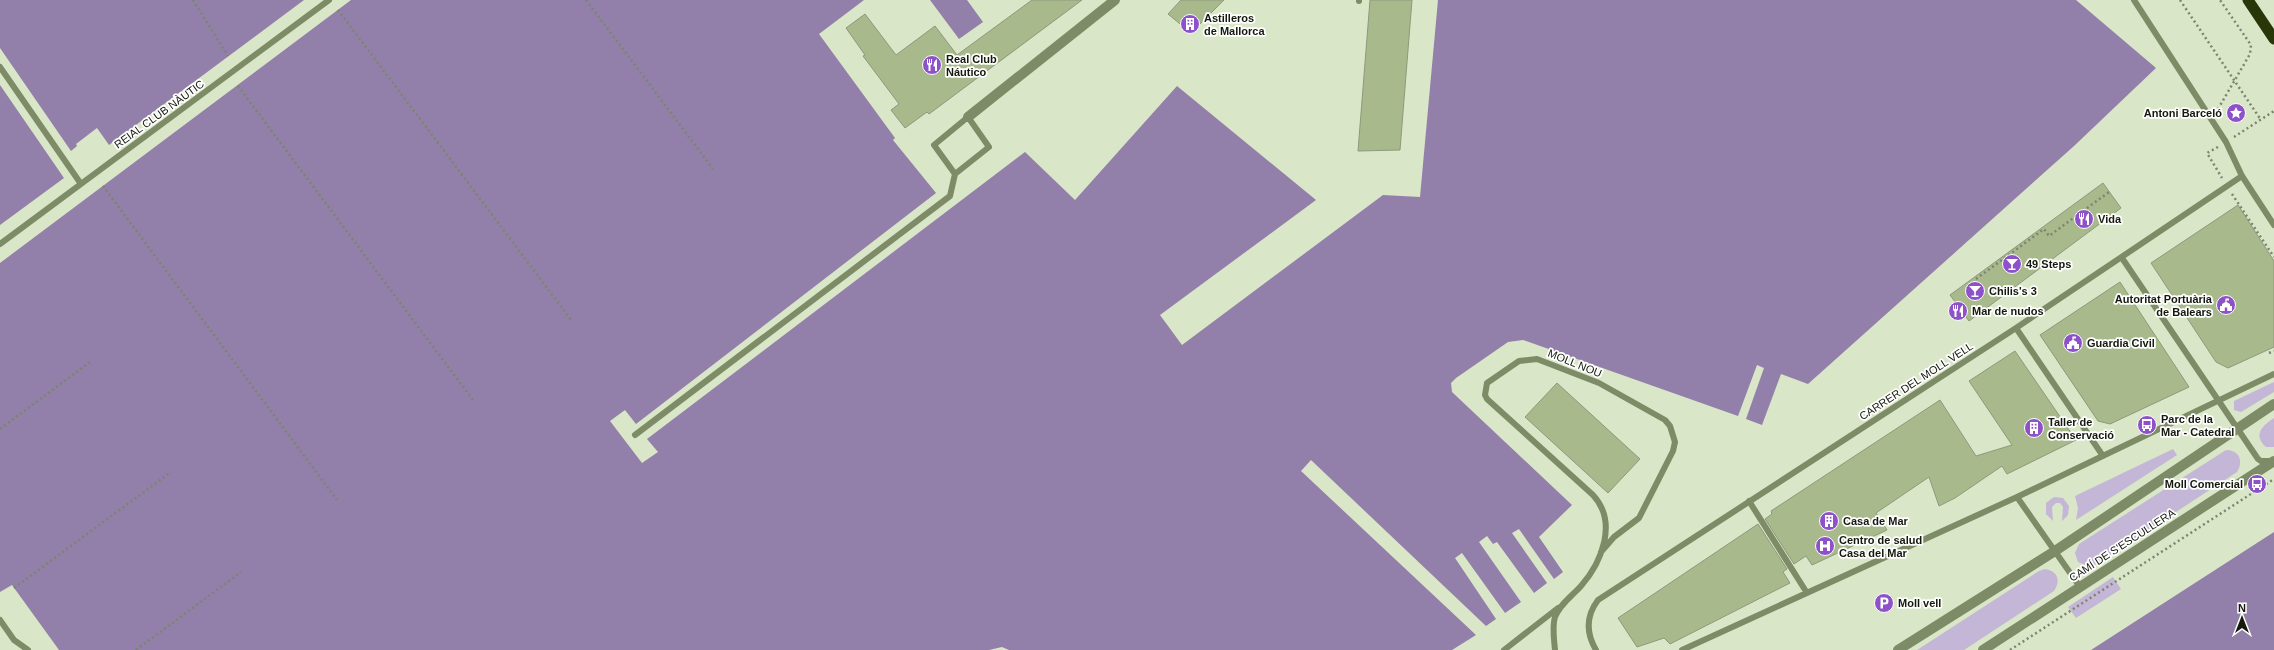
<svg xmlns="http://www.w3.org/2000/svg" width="2274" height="650" font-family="Arial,sans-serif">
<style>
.green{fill:#c4b6d6}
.water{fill:#927faa}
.building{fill:#a8ba8c;stroke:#8d997c}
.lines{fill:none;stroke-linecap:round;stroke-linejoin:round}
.path{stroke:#7c856f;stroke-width:2.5;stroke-dasharray:2 3;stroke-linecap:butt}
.service{stroke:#7d8b66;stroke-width:6}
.minor{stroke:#7d8b66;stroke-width:10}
.trunk{stroke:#283608;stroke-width:11}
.labels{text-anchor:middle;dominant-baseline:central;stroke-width:3.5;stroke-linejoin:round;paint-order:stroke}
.poi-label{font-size:11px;font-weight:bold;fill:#14180d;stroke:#fff;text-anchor:start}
.street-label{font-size:11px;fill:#14180d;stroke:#fff}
</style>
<rect width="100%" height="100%" fill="#d9e6c7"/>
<path class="green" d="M2274 382V392L2241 412 2234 410V401Z
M2274 418V447H2266C2252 435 2263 425 2274 418Z
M2173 449 2177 455 2076 520 2078 508 2075 496Z
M2226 450C2239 450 2244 461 2237 472L2095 565 2087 566 2078 562 2075 553 2079 544Z
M2054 497 2063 498 2069 506 2068 515 2062 521 2063 507 2060 503H2056L2052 507 2053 521 2046 514V503Z
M2045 569C2058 571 2061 581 2054 591L1964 650H1917L2039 571Z
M2113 577 2121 589 2076 618 2068 607Z"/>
<path class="water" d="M0 0H304L109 145 97 128 76 144 77 146 71 151 0 48Z
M351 0H864L819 34 895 138 893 140 936 193 636 424 625 410 610 421 642 463 658 452 647 439 1025 152 1075 200 1177 86 1316 200 1160 315 1182 345 1383 195 1420 197 1438 0H2076L2156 68 2074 146 1808 384 1781 374 1762 425 1746 419 1764 368 1757 365 1738 416 1523 340 1508 342 1456 378 1451 383 1452 392 1572 505 1539 537 1563 572 1554 579 1519 529 1512 533 1547 583 1534 593 1497 542 1493 544 1487 536 1479 542 1521 602 1505 613 1462 553 1455 558 1496 619 1486 626 1311 460 1301 471 1476 635 1452 650H1009L1002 647 989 650H59L12 585 0 592V263Z
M930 0H967L983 22 959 39Z
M0 85 64 178 0 225Z
M2274 532V650H2091Z"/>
<path class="building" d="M1032 0H1082L929 114 927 112 905 128 891 110 899 104 863 56 865 55 846 28 865 14 896 55 935 26 957 55Z
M1181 0H1224L1191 33 1168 14Z
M1370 0H1412L1400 150 1358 151Z
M2103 183 2121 208 1969 321 1950 295Z
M2238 205 2274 261V347L2228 368 2216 362 2151 263Z
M2120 282 2189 387 2110 424 2098 421 2040 335Z
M2015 351 2076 440 2007 474 2002 466 1955 498 1939 506 1929 477 1876 513 1887 530 1812 565 1806 556 1794 564 1765 519 1772 514 1771 511 1940 400 1976 456 2012 445 1969 381Z
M1557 383 1640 459 1608 493 1525 417Z
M1758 524 1787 569 1783 572 1790 583 1670 644 1664 638 1637 647 1618 618Z"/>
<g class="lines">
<path class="path" d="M193 0 228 56
M586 0 713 169
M2180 0 2261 120
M338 10 572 321
M238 86 473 400
M2218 109 2250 54 2251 45 2220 0
M2234 137 2274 111
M2218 147 2207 153 2222 178
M103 186 337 500
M2232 194 2274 257
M1976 279 2044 229 2049 236 2109 192
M2269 353 2274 351
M0 429 90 362
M14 588 171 472
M136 650 241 572
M2010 650 2274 479"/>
<path class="service" d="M2134 0 2226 142 2242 176 2274 225
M1359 1V0
M0 67 81 184
M968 117 989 147 955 174 934 145Z
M0 244 329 0
M2122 258 2258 459 2261 461H2271
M2016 328 2103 456
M635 435 950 196 955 174
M2017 497 2080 587
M1749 501 1807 593
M0 620 14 640 28 650
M1504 650 1558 608
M1555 650C1554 639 1552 627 1555 617 1560 604 1572 596 1581 586 1602 562 1618 522 1593 495L1487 399 1485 395 1487 383 1519 361 1537 359 1599 383 1665 420 1670 426 1675 442 1673 451 1639 518 1614 537 1601 552
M1596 650C1586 633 1586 616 1598 600L2016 328 2242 176
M1682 650 2017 497 2274 374"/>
<path class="minor" d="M968 117 1115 0
M1898 650 2055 551 2274 404
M1983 650 2274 461"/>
<path class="trunk" d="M2248 0 2274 39"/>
</g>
<defs>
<symbol id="building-disc" viewBox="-11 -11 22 22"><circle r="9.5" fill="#8d51c8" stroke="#fff"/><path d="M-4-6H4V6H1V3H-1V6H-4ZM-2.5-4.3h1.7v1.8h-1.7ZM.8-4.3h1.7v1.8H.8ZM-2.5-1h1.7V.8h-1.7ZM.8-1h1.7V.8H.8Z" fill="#fff"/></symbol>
<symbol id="restaurant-disc" viewBox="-11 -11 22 22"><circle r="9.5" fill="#8d51c8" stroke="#fff"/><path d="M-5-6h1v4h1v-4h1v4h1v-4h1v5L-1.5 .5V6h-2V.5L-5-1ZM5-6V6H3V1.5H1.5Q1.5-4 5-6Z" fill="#fff"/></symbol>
<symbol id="sight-disc" viewBox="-11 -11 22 22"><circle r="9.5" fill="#8d51c8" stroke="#fff"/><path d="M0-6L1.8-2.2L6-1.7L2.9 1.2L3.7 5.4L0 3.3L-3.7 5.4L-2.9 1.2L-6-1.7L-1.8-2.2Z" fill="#fff"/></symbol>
<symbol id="bar-disc" viewBox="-11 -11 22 22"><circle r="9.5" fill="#8d51c8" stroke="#fff"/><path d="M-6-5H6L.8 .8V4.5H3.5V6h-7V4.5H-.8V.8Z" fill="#fff"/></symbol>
<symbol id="civic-disc" viewBox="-11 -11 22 22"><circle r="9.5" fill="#8d51c8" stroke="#fff"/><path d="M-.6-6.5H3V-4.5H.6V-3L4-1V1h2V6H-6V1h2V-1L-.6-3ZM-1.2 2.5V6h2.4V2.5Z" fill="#fff"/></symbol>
<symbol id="bus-disc" viewBox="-11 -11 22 22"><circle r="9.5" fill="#8d51c8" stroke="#fff"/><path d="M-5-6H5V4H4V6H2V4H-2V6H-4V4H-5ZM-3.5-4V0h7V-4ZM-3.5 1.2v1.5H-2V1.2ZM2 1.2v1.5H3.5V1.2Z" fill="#fff"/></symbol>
<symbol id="hospital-disc" viewBox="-11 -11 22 22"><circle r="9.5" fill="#8d51c8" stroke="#fff"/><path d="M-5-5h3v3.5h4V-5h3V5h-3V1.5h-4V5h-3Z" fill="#fff"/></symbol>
<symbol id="parking-disc" viewBox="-11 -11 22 22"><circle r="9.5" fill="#8d51c8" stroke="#fff"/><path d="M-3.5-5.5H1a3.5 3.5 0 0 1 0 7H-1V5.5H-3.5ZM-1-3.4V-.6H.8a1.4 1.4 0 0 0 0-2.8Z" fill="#fff"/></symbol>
</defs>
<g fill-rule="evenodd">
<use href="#building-disc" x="1179" y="13" width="22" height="22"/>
<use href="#restaurant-disc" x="921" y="54" width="22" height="22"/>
<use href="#sight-disc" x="2225" y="102" width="22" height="22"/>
<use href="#restaurant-disc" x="2073" y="208" width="22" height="22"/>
<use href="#bar-disc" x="2001" y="253" width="22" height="22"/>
<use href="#bar-disc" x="1964" y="280" width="22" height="22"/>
<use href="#civic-disc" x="2215" y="294" width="22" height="22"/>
<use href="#restaurant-disc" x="1947" y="300" width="22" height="22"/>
<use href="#civic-disc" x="2062" y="332" width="22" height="22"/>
<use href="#bus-disc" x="2136" y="414" width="22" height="22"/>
<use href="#building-disc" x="2023" y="417" width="22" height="22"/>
<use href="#bus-disc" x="2246" y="473" width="22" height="22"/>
<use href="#building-disc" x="1818" y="510" width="22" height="22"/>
<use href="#hospital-disc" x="1814" y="535" width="22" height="22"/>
<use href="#parking-disc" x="1873" y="592" width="22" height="22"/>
</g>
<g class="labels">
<g class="poi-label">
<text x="1204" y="18">Astilleros<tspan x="1204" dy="13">de Mallorca</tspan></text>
<text x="946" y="59">Real Club<tspan x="946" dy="13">Náutico</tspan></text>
<text x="2222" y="113" text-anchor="end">Antoni Barceló</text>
<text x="2098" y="219">Vida</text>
<text x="2026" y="264">49 Steps</text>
<text x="1989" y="291">Chilis's 3</text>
<text x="2212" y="299" text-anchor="end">Autoritat Portuària<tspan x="2212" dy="13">de Balears</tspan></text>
<text x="1972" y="311">Mar de nudos</text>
<text x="2087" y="343">Guardia Civil</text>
<text x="2161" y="419">Parc de la<tspan x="2161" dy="13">Mar - Catedral</tspan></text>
<text x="2048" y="422">Taller de<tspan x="2048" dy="13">Conservació</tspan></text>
<text x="2243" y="484" text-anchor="end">Moll Comercial</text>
<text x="1843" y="521">Casa de Mar</text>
<text x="1839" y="540">Centro de salud<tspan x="1839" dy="13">Casa del Mar</tspan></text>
<text x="1898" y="603">Moll vell</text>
</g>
<g class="street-label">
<text transform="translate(159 114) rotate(-36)">REIAL CLUB NÀUTIC</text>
<text transform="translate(1575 363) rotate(22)">MOLL NOU</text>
<text transform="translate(1916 381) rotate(-33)">CARRER DEL MOLL VELL</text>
<text transform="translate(2122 545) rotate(-33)">CAMÍ DE S'ESCULLERA</text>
</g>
</g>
<g transform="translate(2242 618)" stroke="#ffffff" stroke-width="3" paint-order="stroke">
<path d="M0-3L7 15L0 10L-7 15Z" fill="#14180d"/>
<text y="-6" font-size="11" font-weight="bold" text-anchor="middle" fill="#14180d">N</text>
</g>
</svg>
